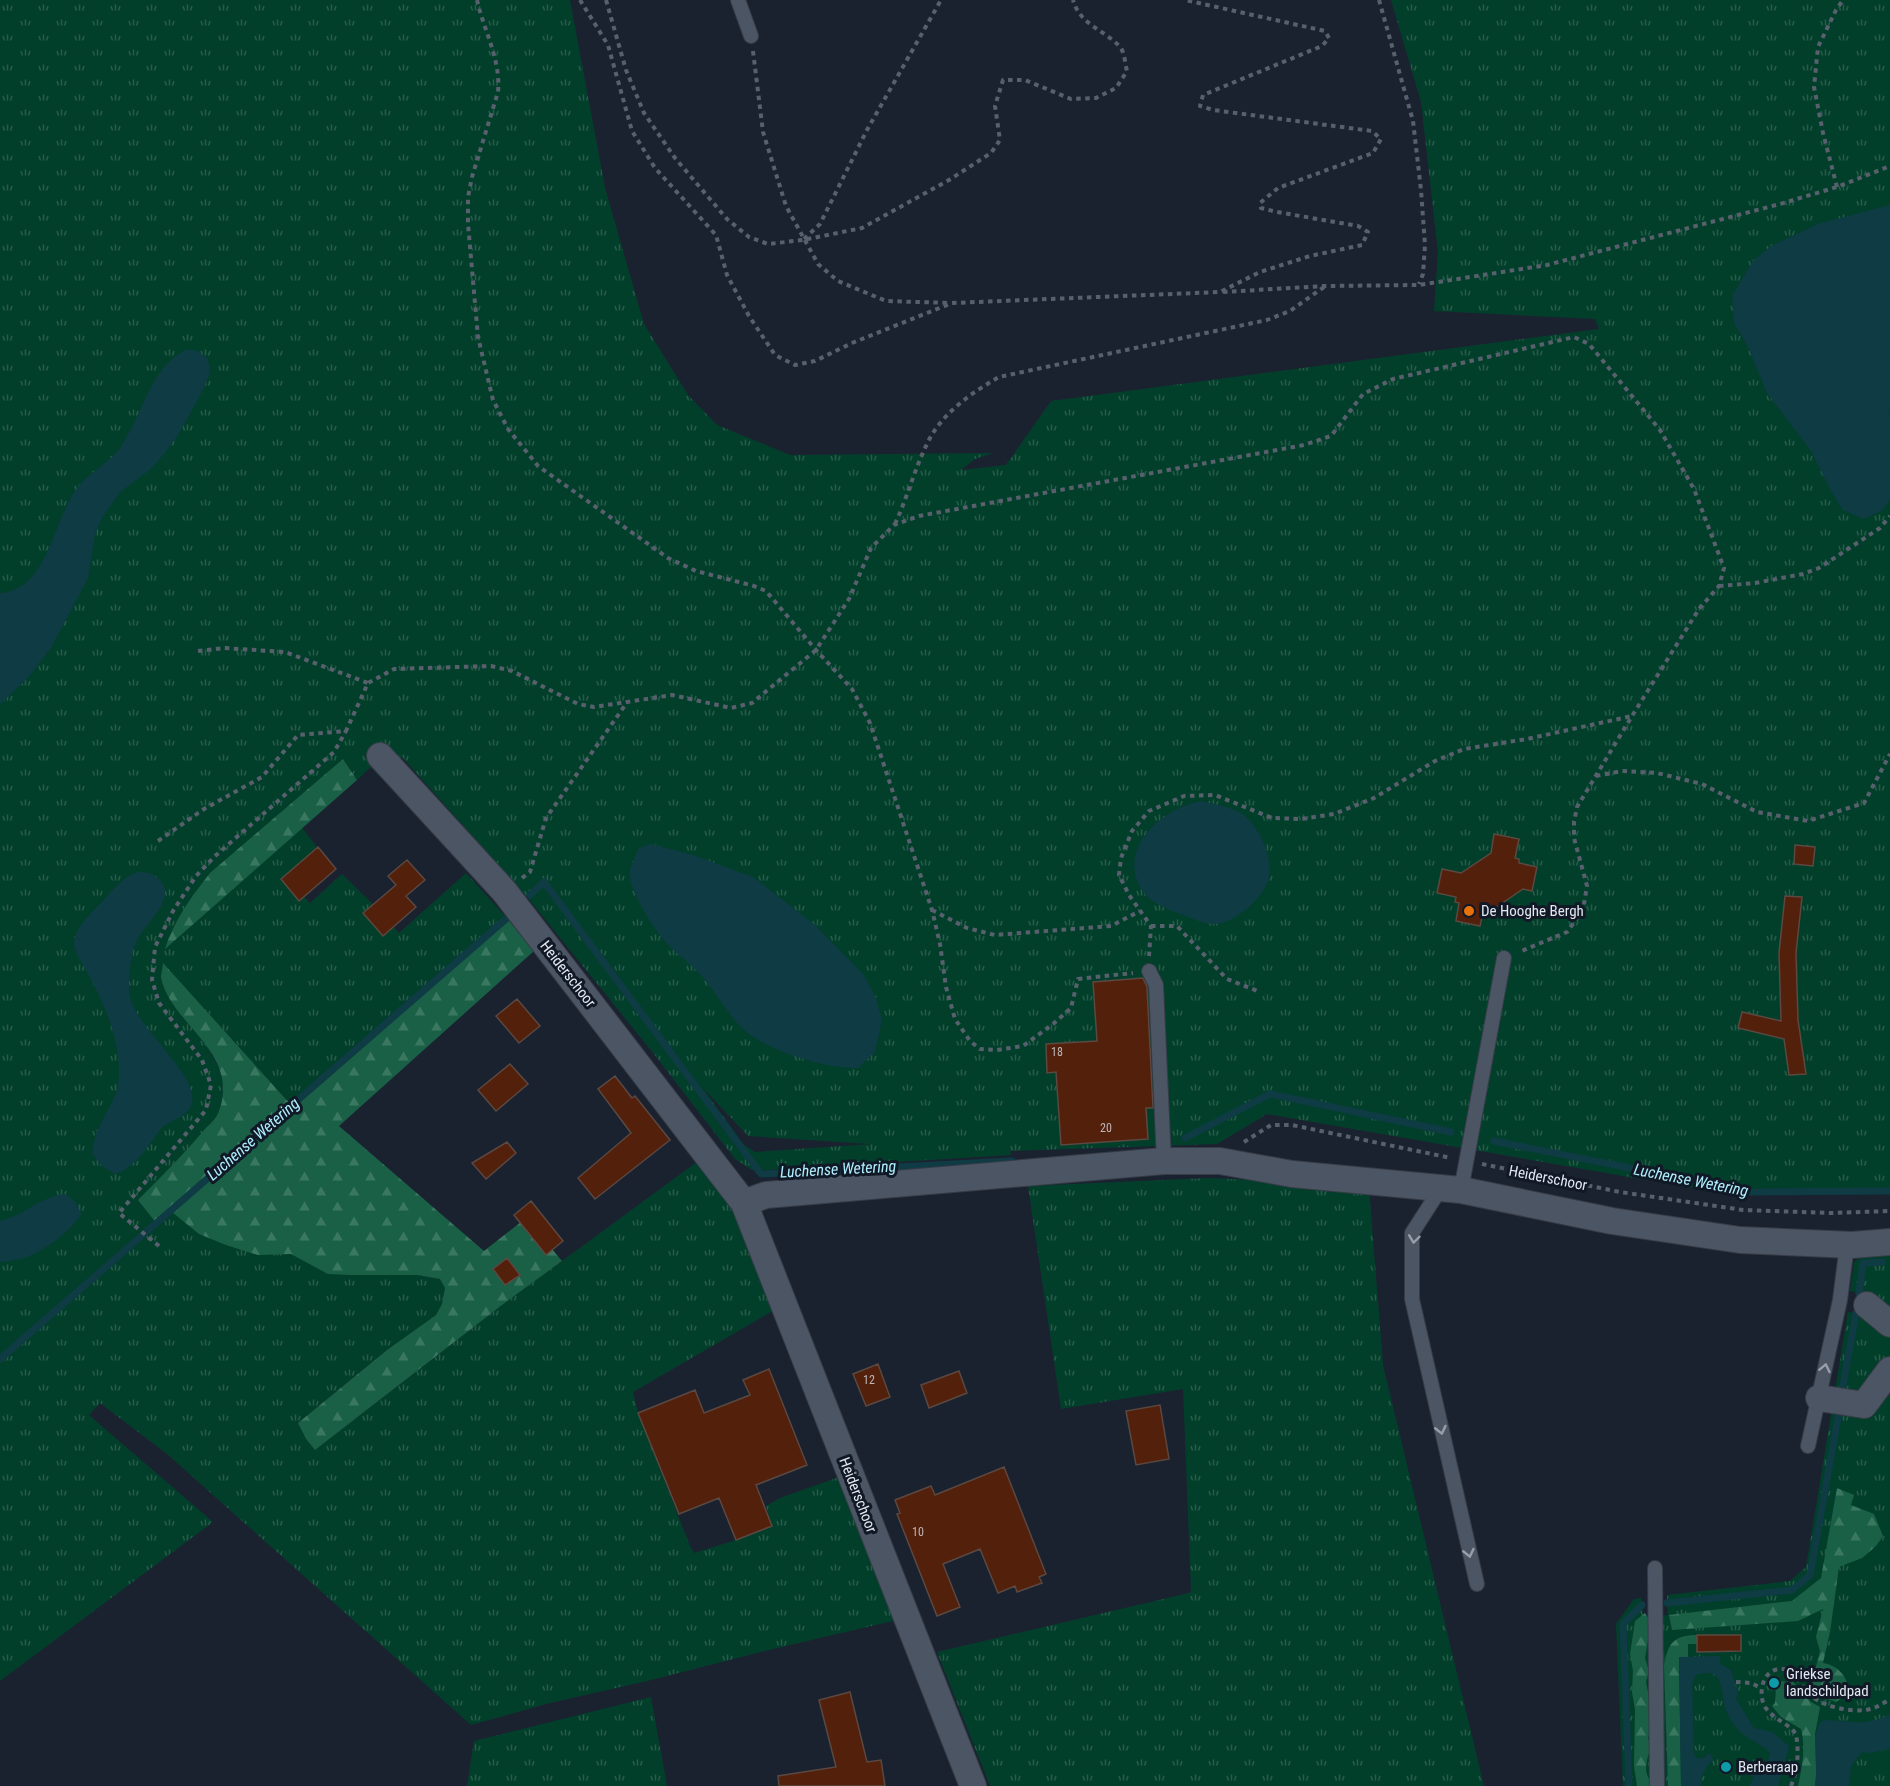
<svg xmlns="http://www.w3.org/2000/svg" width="1890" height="1786" font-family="'Roboto Condensed',sans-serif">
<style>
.grass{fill:url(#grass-tufts);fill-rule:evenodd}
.forest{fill:url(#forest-firs)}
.water{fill:#0f3b44}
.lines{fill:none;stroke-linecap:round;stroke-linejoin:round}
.stream{stroke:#0f3b44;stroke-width:7}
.building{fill:#52200b;stroke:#5b4841;stroke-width:1.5}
.lane-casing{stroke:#363c47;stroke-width:16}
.street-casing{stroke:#363c47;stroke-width:28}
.path{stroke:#59606d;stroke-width:4;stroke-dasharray:4.5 4.5;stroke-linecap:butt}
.lane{stroke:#4c5564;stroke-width:14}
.street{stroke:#4c5564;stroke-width:26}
.oneway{stroke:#989eab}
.food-dot{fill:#e8710a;stroke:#111926;stroke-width:2}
.culture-dot{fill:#0f9aa8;stroke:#111926;stroke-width:2}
.labels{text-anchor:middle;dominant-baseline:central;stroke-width:6;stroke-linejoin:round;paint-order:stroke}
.number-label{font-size:12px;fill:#bfb6b8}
.poi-label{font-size:15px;fill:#e3e8f2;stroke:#111926;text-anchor:start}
.street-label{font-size:15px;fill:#e3e8f2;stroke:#111926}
.water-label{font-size:16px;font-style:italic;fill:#afefff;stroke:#111926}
</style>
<defs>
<pattern id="grass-tufts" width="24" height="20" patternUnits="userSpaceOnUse" patternTransform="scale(1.5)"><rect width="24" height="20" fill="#023f2b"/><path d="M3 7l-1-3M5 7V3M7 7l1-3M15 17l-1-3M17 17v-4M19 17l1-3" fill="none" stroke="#275b4a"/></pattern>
<pattern id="forest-firs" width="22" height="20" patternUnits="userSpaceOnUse" patternTransform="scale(1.5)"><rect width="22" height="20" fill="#196046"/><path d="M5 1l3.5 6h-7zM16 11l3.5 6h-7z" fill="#3a7761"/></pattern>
</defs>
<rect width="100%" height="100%" fill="#1a2230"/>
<path class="grass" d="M0 0H570L605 188 644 324 688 395 717 425 790 455 993 453 975 459 961 470 1006 465 1051 401 1599 329 1595 319 1434 311 1438 252 1421 102 1391 0H1890V1193L1727 1194 1267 1114 1217 1144 1010 1151 1011 1155 765 1170H752L735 1159 654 1054 527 897 402 757 379 776 371 767 357 780 343 759 320 780 171 942 302 828 321 852 290 882 310 903 342 874 379 910 399 933 466 873 506 917 443 974 292 1106 164 965 171 1000 205 1043 221 1072 351 1275H417L440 1279 445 1288 442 1304 436 1315 387 1350 298 1423 306 1439 315 1450 502 1305 701 1159 744 1231 776 1309 633 1392 638 1413 690 1546 694 1553 736 1540 772 1526 766 1506 780 1498 842 1476 897 1620 773 1649 647 1681 550 1703 471 1725 167 1454 100 1403 89 1415 213 1522 0 1681ZM702 1087 748 1136 871 1144 755 1152 744 1145Z
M1209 1178 1328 1183 1369 1188 1383 1365 1484 1786H990L937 1652 1189 1593 1191 1591 1183 1389 1061 1409 1028 1186Z
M1890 1252V1786H1623L1616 1624 1634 1599 1641 1598 1643 1618 1668 1615 1667 1595 1790 1581 1806 1567 1848 1312 1865 1315 1869 1295 1850 1291 1854 1262 1867 1253Z
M651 1697 667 1786H467L474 1741Z"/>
<path class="forest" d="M343 759 357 780 165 949C174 920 192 896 210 873Z
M506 917 534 951 339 1126 484 1251 526 1218 562 1261 502 1305 315 1450 306 1439 298 1423 387 1350 436 1315 442 1304 445 1288 440 1279 417 1275H351L328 1274 291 1254 258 1255 226 1245 199 1234 172 1212 157 1224 138 1200C161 1177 184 1154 205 1129 210 1124 217 1118 219 1111 241 1052 169 1023 161 977 161 973 163 967 163 963L292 1106 443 974Z
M1837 1488 1854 1495 1851 1505 1874 1514 1883 1536 1876 1546 1862 1558 1839 1567 1830 1632 1823 1663C1836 1665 1846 1674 1848 1687L1844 1696 1836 1702 1825 1698 1810 1690 1820 1651 1816 1637 1823 1609 1798 1621 1672 1630 1669 1615 1792 1601 1821 1578Z
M1645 1613 1651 1622 1645 1658 1649 1671 1646 1682 1652 1713 1648 1739 1652 1745C1648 1756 1642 1770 1650 1780L1649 1786H1637L1634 1766 1635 1709 1632 1692 1633 1671 1630 1654 1635 1621Z
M1697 1635V1644H1688V1657H1679L1681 1786H1668L1664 1665C1668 1644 1673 1635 1697 1635Z
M1788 1676 1811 1702 1820 1707 1815 1734 1817 1765 1815 1786H1798C1802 1768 1806 1748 1801 1729L1781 1717 1772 1706 1775 1703 1776 1689 1782 1681 1787 1682Z"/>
<path class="water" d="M1890 205V407L1889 409 1890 416V499L1883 510 1863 519 1843 510 1831 491 1811 451 1767 393 1748 347 1734 323 1732 296 1753 261 1771 246 1818 224Z
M188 349 198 351 208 359 210 372 203 390 177 437 159 460 148 471 120 492 102 518 95 534 88 578 51 648 26 680 0 704V593C49 590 53 518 78 487 89 473 104 466 116 453 120 449 123 443 126 438 145 407 152 365 188 349Z
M1202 801C1214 804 1230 807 1241 813 1258 824 1274 858 1269 878 1264 897 1237 922 1216 924 1205 925 1191 918 1181 914 1166 909 1148 902 1140 887 1118 846 1164 807 1202 801Z
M651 844 693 855 753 877 814 924 863 974 876 998 882 1020 875 1052 858 1068C826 1069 762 1050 739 1025 724 1009 713 987 697 971 686 960 673 951 663 939 652 926 627 887 630 870 632 863 636 855 639 848Z
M138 872C146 872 152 873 159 879 179 898 144 924 136 942 130 956 129 976 129 992 131 1025 203 1077 191 1105 186 1119 168 1119 160 1130 149 1145 133 1170 115 1174L101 1165 92 1153C93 1147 94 1141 96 1135 104 1112 120 1098 119 1071 119 1040 107 1011 93 983 89 973 73 953 74 942 76 926 93 911 103 901 114 889 122 877 138 872Z
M65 1194C74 1200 78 1204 81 1214 73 1230 41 1253 24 1258 16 1260 8 1261 0 1262V1221C24 1216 39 1197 65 1194Z
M1720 1656V1664L1731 1670 1738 1694 1736 1699 1754 1728 1772 1732 1789 1746 1778 1786H1749L1754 1778 1743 1771 1742 1766 1746 1765 1757 1772 1765 1771 1770 1752C1754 1738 1740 1739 1728 1715 1723 1706 1723 1680 1715 1675 1709 1672 1701 1673 1696 1675L1692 1683 1694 1753 1697 1759 1703 1758 1710 1753 1713 1759C1706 1768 1701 1773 1701 1786H1681L1679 1657Z
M1890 1714V1749L1869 1753 1862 1752 1851 1766 1849 1786H1815C1819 1768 1810 1735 1821 1722L1825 1720C1851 1721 1866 1727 1890 1714Z"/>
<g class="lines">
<path class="stream" d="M530 895 544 882 761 1174 1012 1161
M1185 1138 1270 1094 1451 1132
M1494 1141 1751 1192 1890 1191
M1859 1293 1863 1263 1882 1262
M0 1359 506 919
M1842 1391 1856 1313
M1667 1603 1792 1590 1810 1575 1839 1412
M1629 1786 1623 1624 1642 1605"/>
</g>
<path class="building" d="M1494 834 1519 839 1515 858 1519 859V863L1537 867 1532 891 1523 889 1482 917 1480 926 1456 921 1459 903 1455 902 1456 897 1437 893 1442 869 1461 873 1491 853Z
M1795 845 1815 847 1813 866 1794 864Z
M318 847 336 869 299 901 281 879Z
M407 860 425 880 406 896 416 907 383 936 363 913 396 885 388 876Z
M1785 896 1802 897 1796 953 1798 1020 1806 1074 1789 1075 1784 1039 1738 1028 1742 1012 1781 1021 1779 953Z
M1143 978 1147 987 1153 1108H1146L1148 1139 1061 1145 1056 1072 1047 1073 1046 1044 1097 1041 1093 982Z
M517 999 540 1026 519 1043 496 1016Z
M510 1064 528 1084 496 1111 478 1090Z
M615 1076 632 1098 635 1096 670 1140 595 1199 578 1178 631 1133 598 1089Z
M507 1142 516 1153 486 1179 472 1163Z
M531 1201 563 1241 546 1255 514 1215Z
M507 1258 520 1275 505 1285 493 1269Z
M878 1364 890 1397 866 1406 853 1374Z
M769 1369 807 1465 756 1485 772 1526 736 1540 719 1498 679 1514 638 1413 695 1390 704 1413 750 1395 743 1380Z
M959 1371 967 1393 929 1408 921 1385Z
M1160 1405 1169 1459 1136 1465 1126 1411Z
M1004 1467 1046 1574 1039 1577 1042 1583 1017 1592 1015 1586 998 1593 980 1549 943 1564 960 1607 937 1616 897 1514 900 1513 895 1500 931 1486 935 1495Z
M1697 1635H1741V1651L1697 1652Z
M850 1692 867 1762 881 1760 885 1786H779L778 1776 836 1767 819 1700Z"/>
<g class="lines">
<defs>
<path id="lane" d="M738 0 751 36
M1149 971 1156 985 1164 1161
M1441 1188 1412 1233V1299L1477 1584
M1461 1190 1504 958
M1808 1446 1840 1300 1847 1245
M1655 1568 1657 1786"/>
<path id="street" d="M380 756 504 891 744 1203 973 1786
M744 1203 766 1195 1164 1161H1220L1292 1174 1461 1190 1612 1221 1740 1240 1852 1245 1890 1242
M1867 1305 1890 1324
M1819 1398 1864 1405 1890 1370"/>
</defs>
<use href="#lane" class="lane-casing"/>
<use href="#street" class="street-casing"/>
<path class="path" d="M477 0C484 31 501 60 498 92L472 177 468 197V224L478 337 493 400 508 429 538 466 668 558 696 571 754 586 766 591 816 650 852 689 870 723 932 910 940 944 946 987 955 1019 970 1041 980 1049 997 1050 1023 1046 1053 1024 1071 1008 1078 979 1133 973
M580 0 608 45 632 131 655 168 716 235 727 275 749 316 775 355 795 365 815 361 852 343 952 303 1220 292 1260 272 1310 256 1362 245 1368 232 1358 226 1277 212 1261 208 1260 203 1278 188 1373 153 1381 139 1372 131 1213 110 1200 106 1203 95 1322 46 1329 38 1325 31 1185 0
M606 0 626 70 644 113 675 158 727 219 749 237 768 244 803 240 862 228 949 180 991 153 1000 140 995 106 1003 80H1025L1071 99 1096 98 1116 88 1127 71C1125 64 1125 53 1120 47 1105 30 1080 25 1073 0
M1379 0 1413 121 1421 190 1425 245 1423 274 1419 284
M753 51 763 132 786 206 818 264 838 281 886 301 950 303
M1837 187 1823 133 1814 87 1818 47 1836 10 1843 0
M804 239 820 224 867 130 941 0
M1223 292 1324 286 1419 285 1547 265 1780 204 1837 187 1890 166
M895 524C908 496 916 464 930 438 945 411 973 392 999 377L1267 320 1290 311 1324 287
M1719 586 1755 583 1803 574 1819 568 1880 528 1890 516
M198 651 224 648 285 652 368 683
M1596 776 1622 771 1657 773 1702 784 1757 812 1808 821 1864 803 1890 754
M158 841 204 809 262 777 298 735 346 731 368 683 394 669 491 666 512 671 578 704 594 707 672 695 731 708 752 703 816 650 849 599 871 548 894 525 919 516 1304 445 1331 436 1363 394 1393 379 1574 337 1589 344 1660 430 1694 489 1724 568 1719 586 1699 609 1632 716 1577 807 1574 822V838L1587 886 1583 910 1567 932 1519 952
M522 878 530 872 546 818 628 701
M932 910 967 928 995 935 1111 926 1140 911
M1151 926H1177L1227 979 1260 992
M1149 956 1151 926 1129 895 1119 875 1121 858 1132 831 1149 811 1184 796 1215 795 1272 818 1301 819 1334 814 1374 798 1435 761 1464 749 1527 739 1632 716
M1244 1142 1271 1125H1292L1451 1158
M1482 1164 1620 1192 1743 1210 1831 1213 1890 1211
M159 1246 119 1213 206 1110 211 1085 202 1060 159 1003 152 980 155 947 173 911 196 876 214 857 334 752 346 731
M1736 1682 1751 1683 1761 1688
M1791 1786C1798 1769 1799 1752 1796 1734 1788 1723 1773 1719 1765 1707 1757 1693 1763 1667 1783 1669 1797 1671 1799 1686 1809 1694 1822 1706 1847 1712 1865 1710 1875 1709 1882 1704 1890 1699"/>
<use href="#lane" class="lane"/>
<use href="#street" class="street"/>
</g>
<defs><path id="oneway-chevron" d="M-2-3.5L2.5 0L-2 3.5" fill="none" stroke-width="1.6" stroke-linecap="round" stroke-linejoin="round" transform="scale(1.5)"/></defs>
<g class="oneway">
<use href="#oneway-chevron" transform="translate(1414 1239) rotate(97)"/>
<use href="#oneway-chevron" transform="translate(1825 1368) rotate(-78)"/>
<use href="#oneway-chevron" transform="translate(1441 1430) rotate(77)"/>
<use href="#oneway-chevron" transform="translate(1469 1553) rotate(77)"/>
</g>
<circle class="food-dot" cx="1469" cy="911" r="6"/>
<g class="culture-dot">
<circle cx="1774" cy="1683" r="6"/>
<circle cx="1726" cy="1767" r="6"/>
</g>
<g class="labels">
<g class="number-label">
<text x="1057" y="1052">18</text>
<text x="1106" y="1128">20</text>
<text x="869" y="1380">12</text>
<text x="918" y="1532">10</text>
</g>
<g class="poi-label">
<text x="1481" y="911">De Hooghe Bergh</text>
<text x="1786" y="1674">Griekse<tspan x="1786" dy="17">landschildpad</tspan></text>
<text x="1738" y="1767">Berberaap</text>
</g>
<g class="street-label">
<text transform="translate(568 974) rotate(52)">Heiderschoor</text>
<text transform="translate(1548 1178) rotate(11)">Heiderschoor</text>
<text transform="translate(858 1495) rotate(69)">Heiderschoor</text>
</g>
<g class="water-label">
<text transform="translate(253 1139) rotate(-41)">Luchense Wetering</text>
<text transform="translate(838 1169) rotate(-3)">Luchense Wetering</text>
<text transform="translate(1691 1180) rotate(11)">Luchense Wetering</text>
</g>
</g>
</svg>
